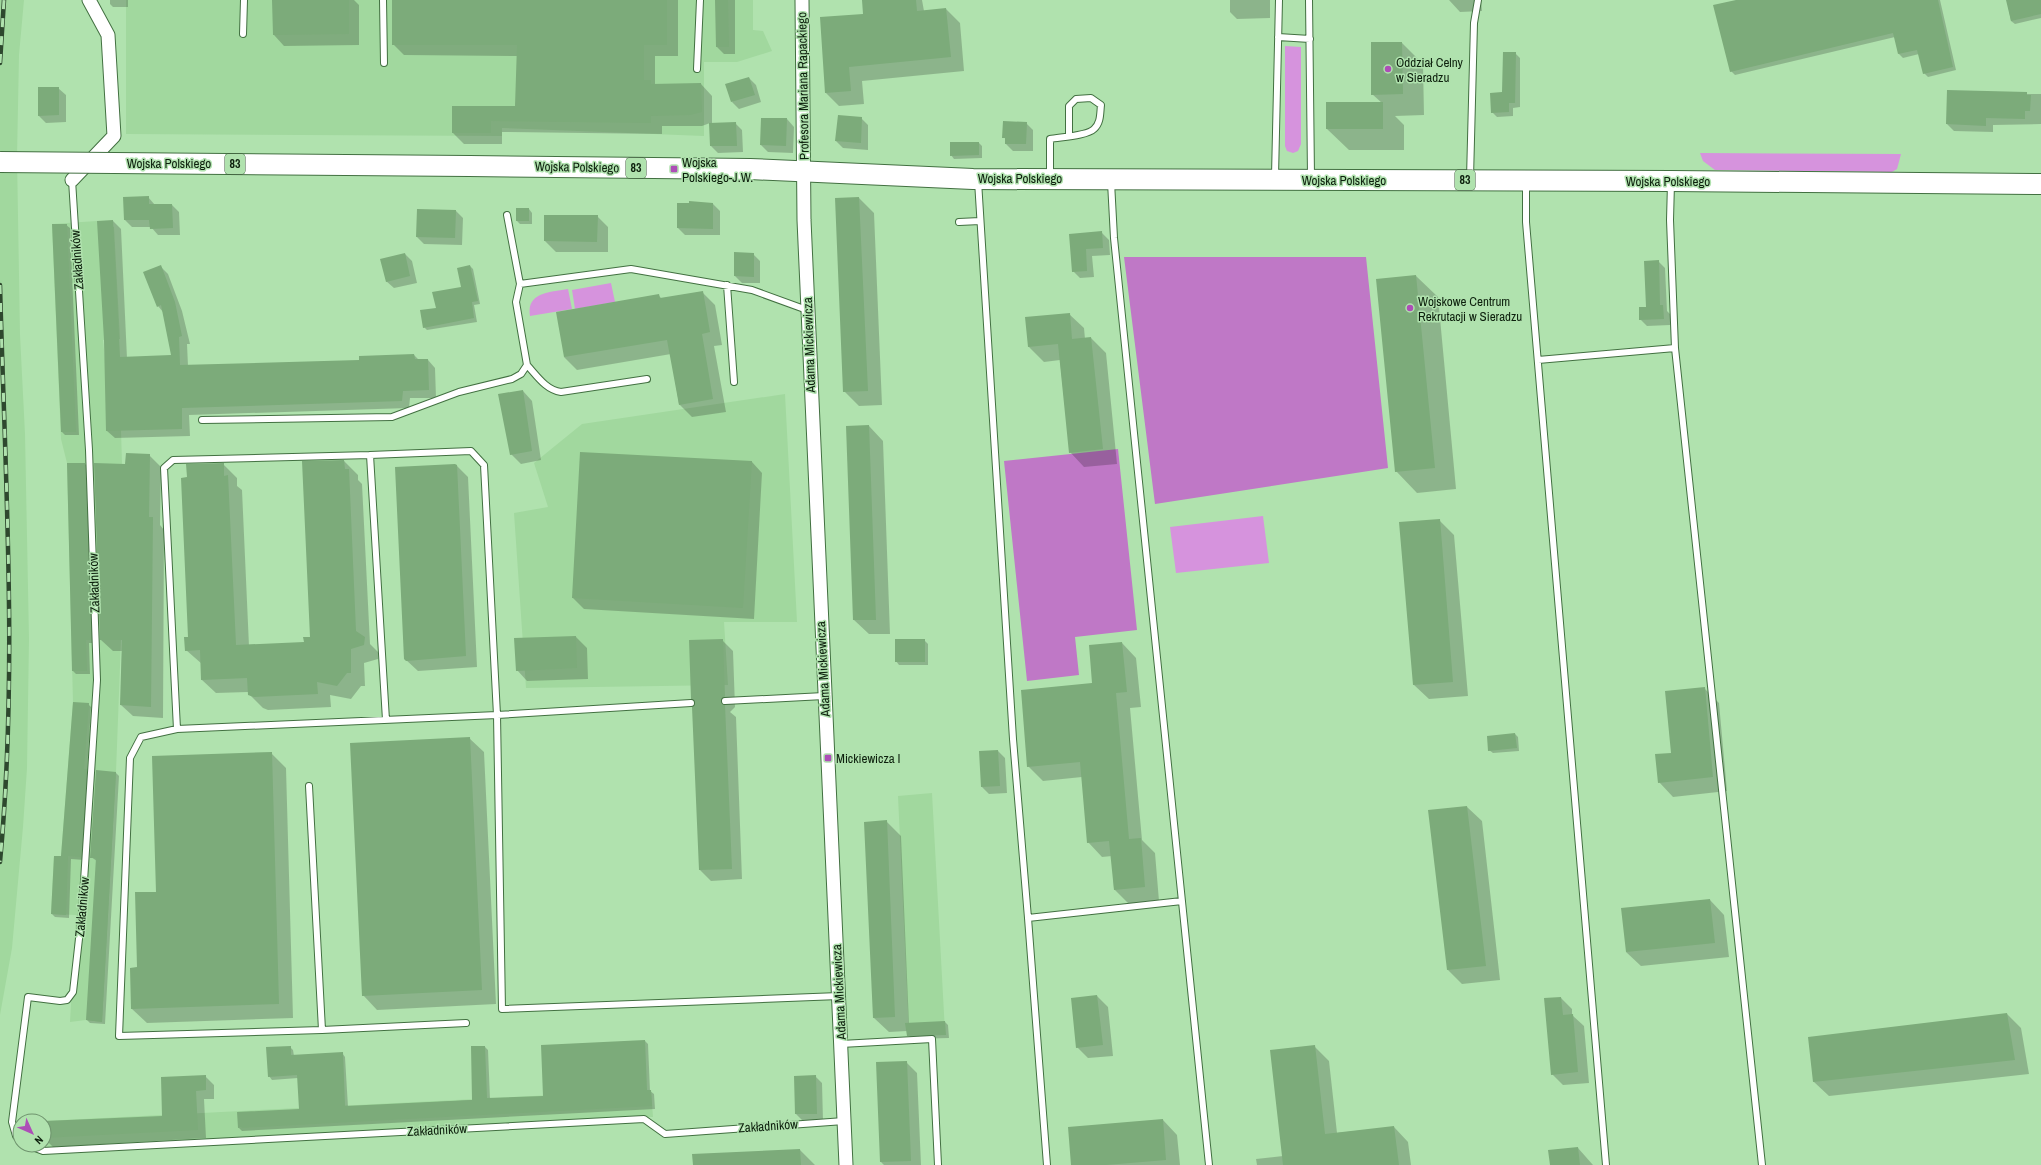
<svg xmlns="http://www.w3.org/2000/svg" width="2041" height="1165" font-family="'Archivo Narrow',sans-serif">
<style>
.built{fill:#a1d89e}
.green{fill:#d693dd}
.forest{fill:#bf78c6}
.shadow{fill:#0003}
.building{fill:#7cab7a}
.lines{fill:none;stroke-linecap:round;stroke-linejoin:round}
.service-casing{stroke:#427041;stroke-width:8}
.minor-casing{stroke:#427041;stroke-width:15}
.primary-casing{stroke:#427041;stroke-width:22}
.service{stroke:#fff;stroke-width:6}
.minor{stroke:#fff;stroke-width:13}
.primary{stroke:#fff;stroke-width:20}
.rail-casing{stroke:#2e482e;stroke-width:4.5}
.rail{stroke:#b0e2ae;stroke-width:3;stroke-dasharray:9;stroke-linecap:butt}
.primary-bridge-casing{stroke:#427041;stroke-width:22;stroke-linecap:butt}
.primary-bridge{stroke:#fff;stroke-width:20}
.poi-dot{fill:#ad4eb7;stroke:#b0e2ae;stroke-width:1.5}
.labels{text-anchor:middle;dominant-baseline:central;stroke-width:3;stroke-linejoin:round;paint-order:stroke}
.shield{fill:#b0e2ae;stroke:#3e5a3d;stroke-width:1}
.shield-label{font-size:12px;font-weight:bold;fill:#0d200d}
.poi-label{font-size:13px;fill:#0d200d;stroke:#b0e2ae;text-anchor:start}
.street-label{font-size:13px;fill:#0d200d;stroke:#b0e2ae}
</style>
<rect width="100%" height="100%" fill="#b0e2ae"/>
<path class="built" d="M0 0H24L19 55 17 157 20 335 25 434 29 639 27 768 23 827 12 948 0 1015Z
M126 0H753V30L763 31 772 51 737 62H704V136L502 128V136L126 134Z
M97 221 114 227 120 339 103 340 105 360H119L122 464 121 640 116 772 102 1022 86 1020 70 1022 76 915 51 914 54 856H61L73 702 67 463 61 439 52 224Z
M785 394 797 622H724L728 685 526 688 514 513 548 507 534 463 582 424Z
M932 793 945 1032 909 1034 898 796Z
M651 1090 653 1117H631L43 1148 44 1121Z"/>
<path class="green" d="M1285 46 1301 47V144L1298 151 1293 153 1287 151 1285 146Z
M1700 153 1901 154 1897 169 1892 172 1715 170 1703 161Z
M611 283 615 302 575 309 572 290Z
M568 289 572 309 530 316C526 292 551 292 568 289Z
M1263 516 1269 563 1176 573 1170 527Z"/>
<path class="forest" d="M1124 257H1366L1388 468 1155 504Z
M1118 449 1137 630 1075 637 1079 675 1027 681 1004 461Z"/>
<path class="shadow" d="M110 0H128V7H113L110 4Z
M273 0H354L359 5V45L284 46 274 35Z
M393 0H678V56H655V85L701 84 712 96V123H735L742 130 743 152 718 153 711 146 710 123 702 126H662V134L502 132V144H464L453 133 516 107 518 56 404 55 393 44Z
M716 0H735V54H724L717 47Z
M863 0H922L924 11 946 9 960 23 964 71 862 81 864 104 839 106 825 92 864 15Z
M1230 0H1270V18L1237 19 1230 12Z
M1449 0H1481L1482 11 1460 12Z
M1740 0H1940L1956 70 1928 77 1924 73 1919 54 1903 58 1899 54 1895 37 1735 75 1731 71Z
M2007 0H2041V18L2015 24 2011 21Z
M1402 43 1423 64 1424 115 1395 116 1404 125V150H1349L1327 129 1382 103 1372 94Z
M1515 53 1520 58V107L1513 108V116L1497 117 1492 112 1503 93Z
M749 78 756 85 761 102 739 109 732 102Z
M58 88 66 95V122L46 123 39 116Z
M2008 94H2041V124L1993 125V132L1954 131 1947 124Z
M839 116 861 118 868 125V150L843 148 836 141Z
M787 119 794 127 793 153 768 152 761 145Z
M1026 123 1033 130V151H1013L1006 144V140L1004 137Z
M979 143 982 146V158L954 159 951 155Z
M148 197 155 205H172L179 212 180 235H158L151 227H132L125 220 124 198Z
M859 198 874 213 882 405 859 406 844 391Z
M713 204 720 211V235H685L678 228Z
M529 209 532 213V224H520L517 221Z
M456 211 463 218 462 245 424 244 417 237Z
M545 216H597L608 227V252H556L545 241Z
M113 221 121 229 127 358 173 356 163 312 158 306 160 266 168 274 182 311 190 344H187L188 366 360 361 414 355 419 360H428L435 368 436 398H410L409 408 189 415 190 436 115 438 107 431Z
M66 225 70 228 79 435H65L62 432Z
M1102 233 1109 240 1110 255 1092 256 1094 277 1080 278 1073 271 1070 235Z
M405 254 412 261 417 283 394 288 386 281Z
M753 254 760 261V283H742L735 276Z
M1658 261 1665 268 1667 311 1670 314V325L1647 326 1640 319 1647 308Z
M470 266 473 269 480 304 474 305 477 322 427 330 424 327 437 309 462 288Z
M1416 276 1438 297 1456 489 1417 493 1396 471 1377 280Z
M702 292 715 305 722 345 714 346 726 412 692 417 679 404 671 354 577 370 564 357 658 295 662 299Z
M1069 314 1084 328 1085 339 1091 338 1106 353 1117 464 1084 467 1070 452 1060 360 1044 362 1029 347 1027 318Z
M523 391 532 401 541 460 521 464 511 454Z
M869 426 883 441 890 634H869L854 620Z
M581 453 752 462 762 473 754 619 584 609 573 598Z
M149 455 161 467 160 525 164 530 163 718 133 716 121 705 122 651H113L101 640 126 465Z
M344 461 358 475V480L362 484 370 644 378 652V659L364 663 365 686H361L351 699 330 695 331 707 268 710 263 708 249 694 248 692 216 693 202 680V664L186 650 189 638 188 478 223 464 237 478V486L242 490 249 646 305 643 311 638Z
M85 464 88 467 94 643H89L90 674H76L73 671Z
M457 466 468 477 477 667 418 671 405 659Z
M1439 520 1454 535 1468 696 1429 699 1414 685Z
M576 637 587 648 588 679 527 681 517 670Z
M722 640 733 651 735 707 730 712 736 717 742 879 711 881 700 870 697 703Z
M924 640 928 644V665H899L896 661Z
M1122 643 1136 658 1141 707 1130 708 1142 840 1155 853 1159 901 1129 904 1114 889 1112 856 1102 857 1088 842 1082 777 1043 781 1028 766 1093 684Z
M1704 688 1719 703 1727 791 1673 797 1659 782Z
M88 704 91 707 87 771 90 774 84 860 71 859 69 918 55 917 52 914Z
M1515 734 1518 737 1519 751 1493 753 1489 750Z
M469 738 484 752 496 1004 377 1010 363 995Z
M998 751 1005 758 1007 793 989 794 982 787Z
M271 753 286 768 293 1018 147 1023 132 1009 138 968 157 893Z
M115 772 119 776 105 1024 90 1023 87 1020 97 861 91 857Z
M1467 807 1482 821 1500 980 1462 984 1448 970Z
M886 821 901 836 909 1024 945 1022 948 1025 949 1038 911 1039 907 1031 889 1032 874 1018Z
M1710 900 1724 915 1729 957 1641 966 1626 952Z
M1097 996 1108 1007 1113 1056 1088 1058 1077 1047Z
M1561 998 1572 1009V1015L1584 1026 1589 1083 1563 1085 1552 1074Z
M2007 1014 2021 1028 2029 1074 1829 1096 1814 1082 1809 1038Z
M645 1041 648 1044 650 1091 654 1094 655 1109 242 1131 239 1128 300 1110 298 1078 272 1080 269 1076 290 1047 293 1050 294 1056 342 1053 345 1057 348 1107 473 1100 485 1047 488 1050 490 1099 544 1097Z
M1314 1046 1329 1061 1337 1133 1394 1127 1408 1142 1411 1165H1257L1256 1159 1283 1156Z
M906 1062 917 1073 921 1165H884L881 1162Z
M205 1076 214 1085V1099H204L206 1138 53 1147 44 1138V1122L163 1117Z
M815 1076 822 1083 823 1121H803L796 1114Z
M1163 1120 1177 1135 1180 1165H1072Z
M1578 1148 1593 1165H1551Z
M800 1150 815 1165H707V1155Z"/>
<path class="building" d="M272 0H349V34L273 35Z
M392 0H667V45H644V80H651V84L701 83 702 112 690 115 651 116V123L491 121V133H452V106H515L517 45H392Z
M715 0H728L729 47H716Z
M862 0H916L917 11 946 8 951 57 849 67 851 91 825 93 820 17 863 14Z
M1736 0H1938L1953 67 1923 74 1917 50 1898 54 1893 33 1730 72 1713 5Z
M2006 0H2041V14L2011 21Z
M1371 42H1402L1403 94 1371 95Z
M1503 52H1516L1515 103H1509V112L1491 113 1490 93 1502 92Z
M749 77 755 95 731 102 725 84Z
M38 87H59V115L38 116Z
M1947 90 2027 92V95H2031L2030 111H2025V119L1986 118V126L1946 124Z
M1326 102H1383V129H1326Z
M838 115 862 117 861 143 835 141Z
M761 118H787L786 146 760 145Z
M1003 121 1027 122 1026 144H1005V138H1002Z
M736 122 737 146H710L709 123Z
M950 142H979V155L950 156Z
M149 196V204H172L173 228 150 229 149 220H124L123 197Z
M859 197 868 391 843 392 835 198Z
M689 201 713 203V229L677 228V203H689Z
M516 208H529V221H516Z
M417 209 456 210 455 238 416 237Z
M544 215H598L597 242 544 241Z
M113 220 120 357 171 355 161 305 157 307 143 272 161 265 175 302 182 336 179 337 180 365 359 360V356L414 354 415 359H428L429 390 403 391 402 401 182 408V429L106 431 104 340 97 221Z
M52 224H67L76 432H61Z
M1102 231 1103 248 1086 249 1087 271 1072 272 1069 234Z
M734 252 754 253V277L734 276Z
M405 253 410 276 386 282 380 259Z
M1659 260 1660 305H1663L1664 319 1639 320V307H1646L1644 261Z
M470 265 478 301 472 302 474 318 423 328 420 310 436 308 432 292 461 287 457 268Z
M1416 275 1435 468 1395 472 1376 279Z
M703 291 710 332 702 334 713 399 679 405 667 340 564 357 556 312 659 294 660 298Z
M1070 313 1072 339 1091 337 1103 449 1069 453 1058 344 1028 347 1025 317Z
M523 390 532 451 510 455 498 394Z
M869 425 876 620H853L846 426Z
M580 452 752 461 743 608 572 598Z
M126 453 150 454 149 517H153L151 707 120 705 122 640H100L94 463 125 464Z
M344 460 345 469H349L356 631 365 637 364 645 351 649V673H347L337 686 317 682 318 694 254 697 248 695 247 678 201 680 200 650 185 651 184 637H188L181 478 187 477 186 464 224 463V476L228 475 236 645 304 642 303 637H310L302 461Z
M67 463H85L91 640H86L87 671H72Z
M455 464 457 465 466 656 406 661 404 659 395 467Z
M1440 519 1453 682 1413 685 1399 522Z
M576 636 577 668 516 671 514 638Z
M723 639 725 696 721 701V704L725 705 732 869 699 870 692 707 695 703 691 699 689 640Z
M895 639H925V662H895Z
M1122 642 1127 692 1116 693 1129 839 1141 838 1145 887 1114 890 1109 841 1087 843 1080 762 1027 767 1021 690 1092 683 1089 645Z
M1705 687 1713 777 1658 783 1655 754 1671 753 1665 691Z
M73 702 89 703 84 769H87L81 857 68 856 66 915 51 914 54 856H68H61Z
M1515 733 1517 748 1488 751 1487 736Z
M470 737 482 990 362 996 350 743Z
M998 750 1000 786 981 787 979 751Z
M272 752 279 1004 131 1009 130 968 137 967 135 892H156L152 756Z
M96 770 116 772 102 1022 86 1020 96 858H90Z
M1467 806 1486 966 1447 970 1428 810Z
M887 820 895 1017 873 1018 864 822Z
M1710 899 1715 943 1626 952 1621 908Z
M1097 995 1103 1045 1076 1048 1071 998Z
M1561 997 1563 1015 1573 1014 1578 1072 1551 1075 1544 998Z
M2007 1013 2015 1060 1813 1082 1808 1037Z
M945 1021 946 1035 907 1036 905 1023Z
M645 1040 647 1090H651L652 1106 238 1128 237 1112 299 1109 297 1075 268 1077 266 1047 291 1046V1055L343 1052 345 1106 472 1100 471 1046H485L487 1098 543 1096 541 1045Z
M1315 1045 1325 1134 1394 1126 1399 1165H1283L1270 1050Z
M907 1061 911 1161 880 1162 876 1062Z
M206 1075V1090L196 1091 198 1130 44 1138V1121L162 1116 161 1077Z
M816 1075 817 1114H795L794 1076Z
M1163 1119 1166 1160 1106 1165H1071L1068 1127Z
M1578 1147 1580 1165H1550L1548 1150Z
M800 1149 801 1165H693L692 1154Z"/>
<g class="lines">
<defs>
<path id="service" d="M383 0 384 63
M1309 0 1311 176
M243 34 244 0
M1278 37 1310 39
M697 69 700 0
M1050 176V139C1060 137 1087 136 1094 129 1101 123 1100 113 1101 105L1091 98 1076 99 1069 106V136
M1275 176 1279 0
M1470 178 1474 23 1478 0
M978 181 1013 739 1028 918
M1111 182 1114 238 1209 1165
M1671 183 1670 220 1675 348 1762 1165
M1526 184V222L1606 1165
M507 215 520 284
M959 222 980 221
M727 285 734 382
M1538 360 1675 348
M527 365C537 376 546 390 561 392L647 379
M202 420 392 417 459 392 512 379 521 374 527 365 516 302 520 284 631 269 752 290 807 310
M370 455 386 720
M725 701 824 696
M691 703 497 715 177 729 164 468 173 460 370 455 471 451 484 465 497 715 502 1009 839 996
M177 729 141 737 130 758 119 1036 322 1030 466 1023
M309 786 322 1030
M841 1044 932 1039 938 1165
M20 1139 16 1136 12 1122 28 997 60 1001 67 1000 73 992 82 912 97 680 89 450 72 180
M27 1145 43 1151 644 1119 665 1134 844 1121
M1047 1165 1028 918 1182 901"/>
<path id="minor" d="M802 0 804 220 846 1165
M72 180 114 136 108 35 89 0"/>
<path id="primary" d="M469 166 750 169 973 179 1671 181 2041 184"/>
</defs>
<use href="#service" class="service-casing"/>
<use href="#minor" class="minor-casing"/>
<use href="#primary" class="primary-casing"/>
<use href="#service" class="service"/>
<use href="#minor" class="minor"/>
<use href="#primary" class="primary"/>
<defs>
<path id="rail" d="M0 63 4 0
M0 285C5 477 18 671 0 862"/>
</defs>
<use href="#rail" class="rail-casing"/>
<use href="#rail" class="rail"/>
<defs>
<path id="primary-bridge" d="M0 162 469 166"/>
</defs>
<use href="#primary-bridge" class="primary-bridge-casing"/>
<use href="#primary-bridge" class="primary-bridge"/>
</g>
<g class="poi-dot">
<circle cx="1388" cy="69" r="4"/>
<rect x="670" y="165" width="8" height="8" rx="2"/>
<circle cx="1410" cy="308" r="4"/>
<rect x="824" y="754" width="8" height="8" rx="2"/>
</g>
<g class="labels">
<g class="shield">
<rect x="225" y="154" width="20" height="20" rx="3"/>
<rect x="626" y="158" width="20" height="20" rx="3"/>
<rect x="1455" y="170" width="20" height="20" rx="3"/>
</g>
<g class="shield-label">
<text x="235" y="164">83</text>
<text x="636" y="168">83</text>
<text x="1465" y="180">83</text>
</g>
<g class="poi-label">
<text x="1396" y="62">Oddział Celny<tspan x="1396" dy="15">w Sieradzu</tspan></text>
<text x="682" y="162">Wojska<tspan x="682" dy="15">Polskiego-J.W.</tspan></text>
<text x="1418" y="301">Wojskowe Centrum<tspan x="1418" dy="15">Rekrutacji w Sieradzu</tspan></text>
<text x="836" y="758">Mickiewicza I</text>
</g>
<g class="street-label">
<text transform="translate(803 86) rotate(-91)">Profesora Mariana Rapackiego</text>
<text x="169" y="163">Wojska Polskiego</text>
<text transform="translate(577 167) rotate(1)">Wojska Polskiego</text>
<text x="1020" y="178">Wojska Polskiego</text>
<text x="1344" y="180">Wojska Polskiego</text>
<text x="1668" y="181">Wojska Polskiego</text>
<text transform="translate(77 260) rotate(-94)">Zakładników</text>
<text transform="translate(809 345) rotate(-92)">Adama Mickiewicza</text>
<text transform="translate(94 583) rotate(-92)">Zakładników</text>
<text transform="translate(823 669) rotate(-93)">Adama Mickiewicza</text>
<text transform="translate(82 907) rotate(-85)">Zakładników</text>
<text transform="translate(839 992) rotate(-93)">Adama Mickiewicza</text>
<text transform="translate(768 1126) rotate(-4)">Zakładników</text>
<text transform="translate(437 1130) rotate(-3)">Zakładników</text>
</g>
</g>
<g transform="translate(32 1133) rotate(135)"><circle r="19" fill="#b0e2ae" stroke="#6f946e"/>
<path d="M0-3L7 15L0 10L-7 15Z" fill="#ad4eb7"/>
<text y="-6" font-size="11" font-weight="bold" text-anchor="middle" fill="#0d200d">N</text>
</g>
</svg>
